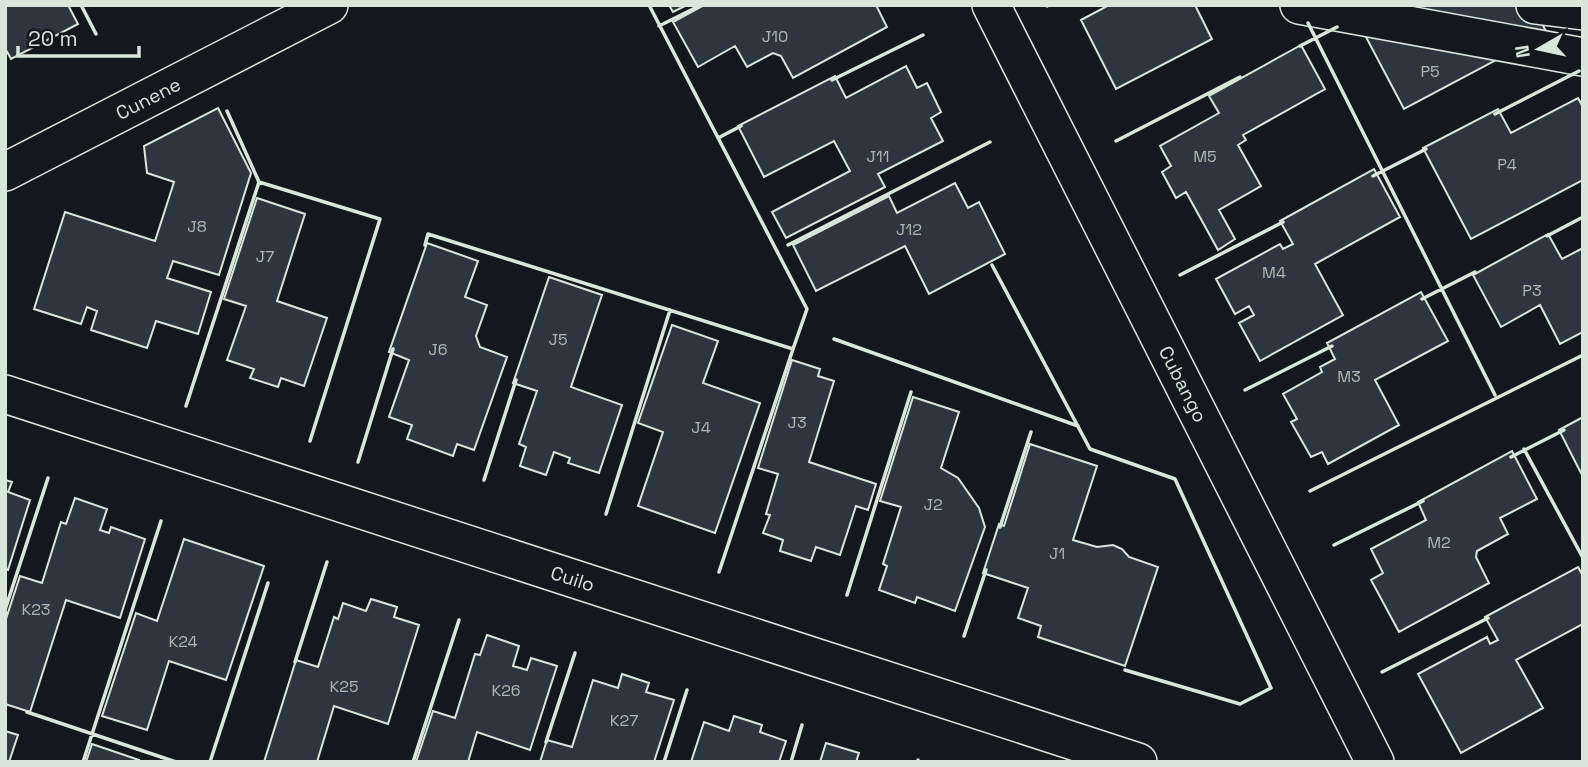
<svg xmlns="http://www.w3.org/2000/svg" width="1588" height="767" font-family="'Space Grotesk',sans-serif">
<style>
.building{fill:#2c363c;stroke:#d8e6dc;stroke-width:2}
.lines{fill:none;stroke-linecap:round;stroke-linejoin:round}
.street-casing{stroke:#d8e6dc;stroke-width:40}
.street{stroke:#14181c;stroke-width:37}
.wall{stroke:#d8e6dc;stroke-width:3.5}
.labels{text-anchor:middle;dominant-baseline:central;stroke-width:5;stroke-linejoin:round;paint-order:stroke}
.number-label{font-size:16px;fill:#adbab4}
.street-label{font-size:19px;fill:#d8e6dc;stroke:#14181c}
</style>
<rect width="100%" height="100%" fill="#14181c"/>
<path class="building" d="M5 5H68L78 24 11 59 5 48Z
M669 5H687L673 12Z
M704 5H876L887 27 793 78 781 56 773 53 747 67 735 46 698 67 673 22Z
M1109 5H1195L1212 39 1116 89 1081 20Z
M1386 5H1532L1547 33 1404 109 1357 20Z
M1301 45 1325 89 1243 135 1246 140 1238 145 1261 186 1219 210 1235 239 1218 250 1186 192 1176 198 1162 172 1171 166 1160 146 1219 113 1209 96Z
M906 66 917 88 927 83 941 112 931 118 943 141 878 174 885 187 786 238 772 212 850 171 834 141 764 177 738 126 835 76 846 98Z
M1578 98 1583 107V180L1471 239 1423 148 1498 109 1511 133Z
M218 108 251 173 219 275 173 261 167 278 211 292 198 334 156 321 147 348 91 330 97 311 87 307 81 324 34 309 65 212 155 241 174 182 147 173 144 146Z
M1374 169 1400 217 1315 264 1343 315 1260 361 1239 323 1254 315 1249 306 1235 314 1216 279 1280 244 1283 249 1293 244 1280 221Z
M955 183 968 208 979 202 1005 254 929 294 905 246 816 291 793 245 889 196 897 213Z
M257 198 305 214 277 301 327 318 304 386 281 378 278 387 250 378 254 369 227 360 246 306 224 299Z
M1548 234 1562 259 1583 248V332L1560 344 1540 305 1501 327 1473 275Z
M427 243 478 261 465 297 487 305 476 336 480 347 507 357 474 450 457 444 453 456 407 439 412 425 389 417 409 360 389 352Z
M549 277 602 295 571 387 622 405 599 473 568 463 570 458 554 452 546 475 520 466 526 447 519 444 537 391 513 383Z
M1421 292 1448 341 1375 380 1399 425 1328 464 1322 452 1311 457 1291 422 1297 419 1283 394 1322 372 1320 367 1335 359 1327 343Z
M672 325 718 341 703 383 760 403 715 533 638 506 663 432 638 423Z
M792 360 820 369 818 376 834 381 809 462 876 484 868 510 856 506 840 555 816 547 811 561 780 551 783 540 763 533 770 515 766 514 778 474 758 468Z
M913 397 959 412 941 468 958 478 979 508 985 527 955 611 917 597 915 603 879 590 887 566 883 564 901 507 880 501Z
M1583 417V477L1559 430Z
M1030 444 1097 466 1073 540 1097 547 1113 545 1122 549 1129 557 1158 567 1125 666 1038 637 1041 626 1018 618 1028 588 983 573 999 524 1004 526Z
M1512 451 1537 499 1500 518 1508 534 1477 551 1476 557 1489 583 1399 632 1371 580 1383 573 1371 549 1426 520 1418 502Z
M5 480 12 482 8 492 30 500 8 570 5 569Z
M75 498 107 509 100 530 109 533 111 527 145 539 120 618 66 600 30 712 5 704V622L20 576 42 583 61 522 66 524Z
M184 539 264 566 226 680 169 661 147 730 102 716 136 613 157 621Z
M1578 567 1583 576V624L1516 660 1543 708 1461 753 1418 674 1487 637 1490 644 1498 640 1485 617Z
M371 599 397 607 394 617 419 625 388 724 334 706 317 762H264L296 660 318 667 334 617 338 619 343 603 366 611Z
M487 635 519 646 513 666 527 670 531 658 557 666 530 750 477 732 468 762H416L433 711 455 718 475 654 480 655Z
M622 674 649 683 646 692 674 700 654 762H540L547 740 572 747 593 680 618 688Z
M734 716 762 725 760 732 786 741 779 762H691L704 722 729 731Z
M5 731 18 735 9 762H5Z
M826 743 859 753 856 762H820Z
M92 744 139 760V762H86Z"/>
<g class="lines">
<defs>
<g id="street">
<path id="s1" d="M991 5 1375 762"/>
<path d="M1299 5 1583 57"/>
<path d="M1535 5 1583 11"/>
<path id="s2" d="M5 172 329 5"/>
<path id="s3" d="M5 394 1138 762"/>
</g>
</defs>
<use href="#street" class="street-casing"/>
<use href="#street" class="street"/>
<path class="wall" d="M81 5 96 34
M1047 6 1049 5
M1308 23 1495 395
M659 26 697 7
M1300 46 1337 27
M832 80 923 35
M227 111 259 182 380 219 310 441
M1495 114 1579 71
M718 138 741 126
M1116 141 1240 77
M1373 176 1426 149
M1547 236 1583 217
M425 245 428 234 793 349 807 309 649 5
M788 245 990 142
M992 265 1090 449 1175 479 1271 688 1240 704 1125 670
M1180 275 1283 222
M1422 299 1475 272
M834 339 1078 426
M1245 390 1332 346
M186 406 259 182
M1524 449 1583 558
M1511 457 1564 430
M358 462 393 349
M484 480 516 380
M1310 491 1583 355
M606 514 670 310
M1000 527 1031 432
M1334 545 1423 501
M719 572 793 349
M847 595 911 392
M5 610 48 478
M964 636 986 570
M295 662 327 562
M1382 672 1488 618
M27 712 176 762
M546 742 575 653
M83 762 161 521
M210 762 268 583
M413 762 459 620
M664 762 687 690
M791 762 802 725
M918 762V760"/>
</g>
<g class="labels">
<g class="number-label">
<text x="775" y="36">J10</text>
<text x="1430" y="71">P5</text>
<text x="878" y="156">J11</text>
<text x="1205" y="156">M5</text>
<text x="1507" y="164">P4</text>
<text x="197" y="226">J8</text>
<text x="909" y="229">J12</text>
<text x="265" y="256">J7</text>
<text x="1274" y="272">M4</text>
<text x="1532" y="290">P3</text>
<text x="558" y="339">J5</text>
<text x="438" y="349">J6</text>
<text x="1349" y="376">M3</text>
<text x="797" y="422">J3</text>
<text x="701" y="427">J4</text>
<text x="933" y="504">J2</text>
<text x="1439" y="542">M2</text>
<text x="1057" y="553">J1</text>
<text x="36" y="609">K23</text>
<text x="183" y="641">K24</text>
<text x="344" y="686">K25</text>
<text x="506" y="690">K26</text>
<text x="624" y="720">K27</text>
</g>
<g class="street-label">
<text stroke="none"><textPath href="#s2" startOffset="161">Cunene</textPath></text>
<text stroke="none"><textPath href="#s1" startOffset="425">Cubango</textPath></text>
<text stroke="none"><textPath href="#s3" startOffset="597">Cuilo</textPath></text>
</g>
</g>
<rect width="1588" height="767" fill="none" stroke="#d8e6dc" stroke-width="14"/>
<g transform="translate(1539 49) rotate(261)" stroke="#14181c" stroke-width="5" paint-order="stroke">
<path d="M0-5L12 26L0 18L-12 26Z" fill="#d8e6dc"/>
<text y="-10" font-size="19" font-weight="bold" text-anchor="middle" fill="#d8e6dc">N</text>
</g>
<path d="M18 46v10h121v-10" fill="none" stroke="#d8e6dc" stroke-width="3.5"/>
<text x="28" y="46" font-size="21" fill="#d8e6dc" stroke="#14181c" stroke-width="5" paint-order="stroke">20 m</text>
</svg>
